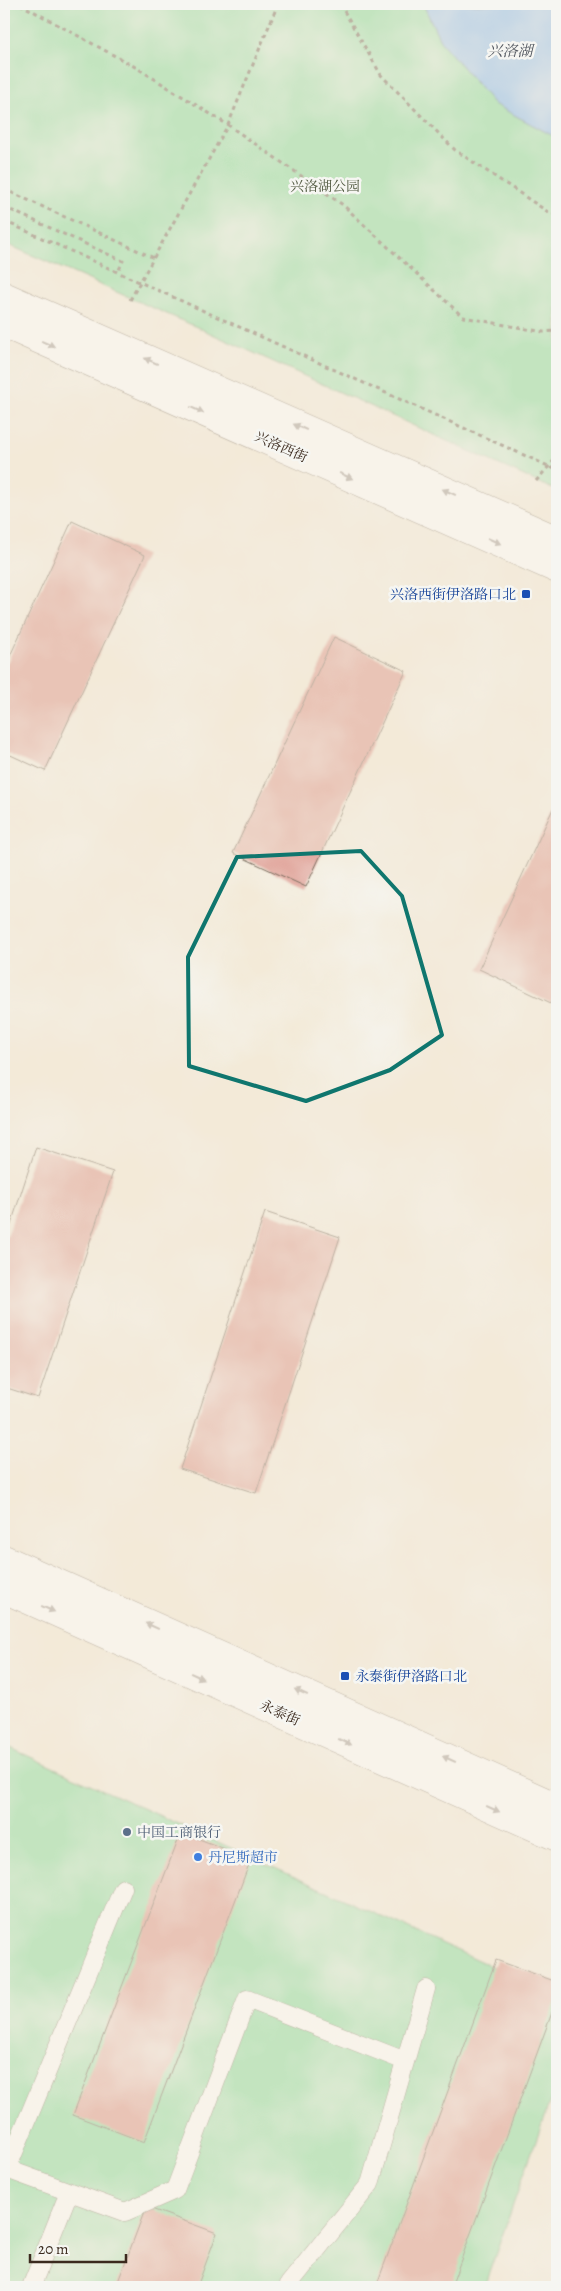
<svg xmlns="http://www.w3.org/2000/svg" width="561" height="2291" font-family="Alegreya,'Noto Serif SC',serif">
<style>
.green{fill:#89dea0;stroke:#62845f}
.water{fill:#84bbf4;stroke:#607289}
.building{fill:#de988d}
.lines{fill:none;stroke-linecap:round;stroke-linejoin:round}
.service-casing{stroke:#7b6d5f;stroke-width:19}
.tertiary-casing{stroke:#7b6d5f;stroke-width:29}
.secondary-casing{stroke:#7b6d5f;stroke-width:29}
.path{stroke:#7b6d5f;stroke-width:3;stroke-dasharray:4 4;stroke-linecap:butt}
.service{stroke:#fff;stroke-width:18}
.tertiary{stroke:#fff;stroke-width:28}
.secondary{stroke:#fff;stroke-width:28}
.path-bridge{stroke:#7b6d5f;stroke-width:3;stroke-dasharray:4 4;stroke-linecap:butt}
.oneway{fill:#a79f9a}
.marked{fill:none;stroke:#0f766e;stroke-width:4;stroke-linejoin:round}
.transit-dot{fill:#1a4fb4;stroke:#f6f6f2;stroke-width:2}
.service-dot{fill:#5c6f8a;stroke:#f6f6f2;stroke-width:2}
.shop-dot{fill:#3f7fe0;stroke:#f6f6f2;stroke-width:2}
.labels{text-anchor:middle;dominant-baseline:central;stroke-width:5;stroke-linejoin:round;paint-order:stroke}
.park-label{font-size:14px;fill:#4e573e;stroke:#f6f6f2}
.street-label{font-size:14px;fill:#3b2a1e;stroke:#f6f6f2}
.transit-label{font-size:14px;fill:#164399;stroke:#f6f6f2;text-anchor:end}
.service-label{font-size:14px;fill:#4e5e75;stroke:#f6f6f2;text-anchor:start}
.shop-label{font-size:14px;fill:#366cbe;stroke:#f6f6f2;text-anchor:start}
.water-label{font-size:15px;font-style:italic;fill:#51565e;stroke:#f6f6f2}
</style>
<rect width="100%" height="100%" fill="#f6f6f2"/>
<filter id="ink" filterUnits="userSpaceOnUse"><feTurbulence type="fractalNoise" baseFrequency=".02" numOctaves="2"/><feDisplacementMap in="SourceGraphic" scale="10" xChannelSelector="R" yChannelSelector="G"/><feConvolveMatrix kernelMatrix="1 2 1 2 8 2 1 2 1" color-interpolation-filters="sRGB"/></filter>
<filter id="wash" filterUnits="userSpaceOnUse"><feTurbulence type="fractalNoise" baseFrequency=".0096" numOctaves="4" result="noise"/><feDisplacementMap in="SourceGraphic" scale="20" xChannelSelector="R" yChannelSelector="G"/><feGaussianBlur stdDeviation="1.12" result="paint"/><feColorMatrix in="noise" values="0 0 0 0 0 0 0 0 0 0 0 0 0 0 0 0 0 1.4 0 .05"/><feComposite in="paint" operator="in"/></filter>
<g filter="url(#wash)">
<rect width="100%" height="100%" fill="#f3ead8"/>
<path class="green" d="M4 4H423L441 42 494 104 557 138V491L199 328 4 243Z
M4 1745 557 1996V2081L484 2287H4Z"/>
<path class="water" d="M423 4H557V138L494 104 441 42Z"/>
<g id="blocks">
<path class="building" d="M72 521 145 555 45 771 4 752V669Z
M334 637 406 671 306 887 233 853Z
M557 800V991L551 1003 479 969Z
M36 1147 113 1172 38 1398 4 1387V1246Z
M265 1212 340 1237 256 1493 180 1469Z
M181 1832 251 1859 144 2142 73 2115Z
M496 1960 557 1982V1999L451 2287H376Z
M146 2207 217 2233 197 2287H116Z"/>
</g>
</g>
<g filter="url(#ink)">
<use href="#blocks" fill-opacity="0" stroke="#7b6d5f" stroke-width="1"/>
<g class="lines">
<defs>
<path id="service" d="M4 2168 125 2212 175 2190 247 1999 405 2061
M7 2169 123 1888
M31 2287 69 2192
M289 2287V2284L370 2184 426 1989"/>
<path id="tertiary" d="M4 296 557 540
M4 324 557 569"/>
<path id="secondary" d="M4 1559 557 1807
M4 1589 557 1837"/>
</defs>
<use href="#service" class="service-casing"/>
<use href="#tertiary" class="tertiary-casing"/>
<use href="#secondary" class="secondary-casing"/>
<path class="path" d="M20 4 137 68 228 125 343 205 463 317 543 332 557 331
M340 4 381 75 455 150 548 212 557 215
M4 189 154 258
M130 300 228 125 278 4
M536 481 557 457"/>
<use href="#service" class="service"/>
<use href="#tertiary" class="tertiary"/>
<use href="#secondary" class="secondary"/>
<path class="path-bridge" d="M4 207 123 261 118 272
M4 221 557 470"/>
</g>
<defs><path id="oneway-solid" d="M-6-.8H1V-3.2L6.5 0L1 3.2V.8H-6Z" transform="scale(1.25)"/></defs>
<g class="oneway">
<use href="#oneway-solid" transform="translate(48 344) rotate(24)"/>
<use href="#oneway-solid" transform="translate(151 361) rotate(-156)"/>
<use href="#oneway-solid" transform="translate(197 410) rotate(24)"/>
<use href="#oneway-solid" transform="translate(300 427) rotate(-156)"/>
<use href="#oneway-solid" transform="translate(346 476) rotate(24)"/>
<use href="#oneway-solid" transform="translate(449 492) rotate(-156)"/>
<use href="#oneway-solid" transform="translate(494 541) rotate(24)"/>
<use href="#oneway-solid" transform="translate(48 1609) rotate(24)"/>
<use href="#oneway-solid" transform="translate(152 1626) rotate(-156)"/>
<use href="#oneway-solid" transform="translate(197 1676) rotate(24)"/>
<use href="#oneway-solid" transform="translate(301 1692) rotate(-156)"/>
<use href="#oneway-solid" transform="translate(345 1742) rotate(24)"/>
<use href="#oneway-solid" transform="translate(449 1759) rotate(-156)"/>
<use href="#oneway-solid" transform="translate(493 1809) rotate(24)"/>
</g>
</g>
<path d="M0 0H561V2291H0ZM361 851 402 896 442 1035 390 1070 306 1101 189 1066 188 957 237 857Z" fill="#f3ead8" fill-opacity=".55" fill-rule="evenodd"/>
<path class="marked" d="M361 851 402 896 442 1035 390 1070 306 1101 189 1066 188 957 237 857Z"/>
<g class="transit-dot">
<rect x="521" y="589" width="10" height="10" rx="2.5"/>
<rect x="340" y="1671" width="10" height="10" rx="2.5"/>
</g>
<circle class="service-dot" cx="127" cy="1832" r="5"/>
<circle class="shop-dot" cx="198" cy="1857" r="5"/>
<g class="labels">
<g class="park-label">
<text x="325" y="186">兴洛湖公园</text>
</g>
<g class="street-label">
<text transform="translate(281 447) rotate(24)">兴洛西街</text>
<text transform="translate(280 1713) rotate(24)">永泰街</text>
</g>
<g class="transit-label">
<text x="516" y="594">兴洛西街伊洛路口北</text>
<text x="355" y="1676" text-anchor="start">永泰街伊洛路口北</text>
</g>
<g class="service-label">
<text x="137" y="1832">中国工商银行</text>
</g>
<g class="shop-label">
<text x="208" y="1857">丹尼斯超市</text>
</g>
<g class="water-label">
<text x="510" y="51">兴洛湖</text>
</g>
</g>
<rect width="561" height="2291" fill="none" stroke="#f6f6f2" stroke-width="20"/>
<path d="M30 2254v8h96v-8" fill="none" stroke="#3b2a1e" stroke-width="2.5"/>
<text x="38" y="2254" font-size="15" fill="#3b2a1e" stroke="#f6f6f2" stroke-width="4" paint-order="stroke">20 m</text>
</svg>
